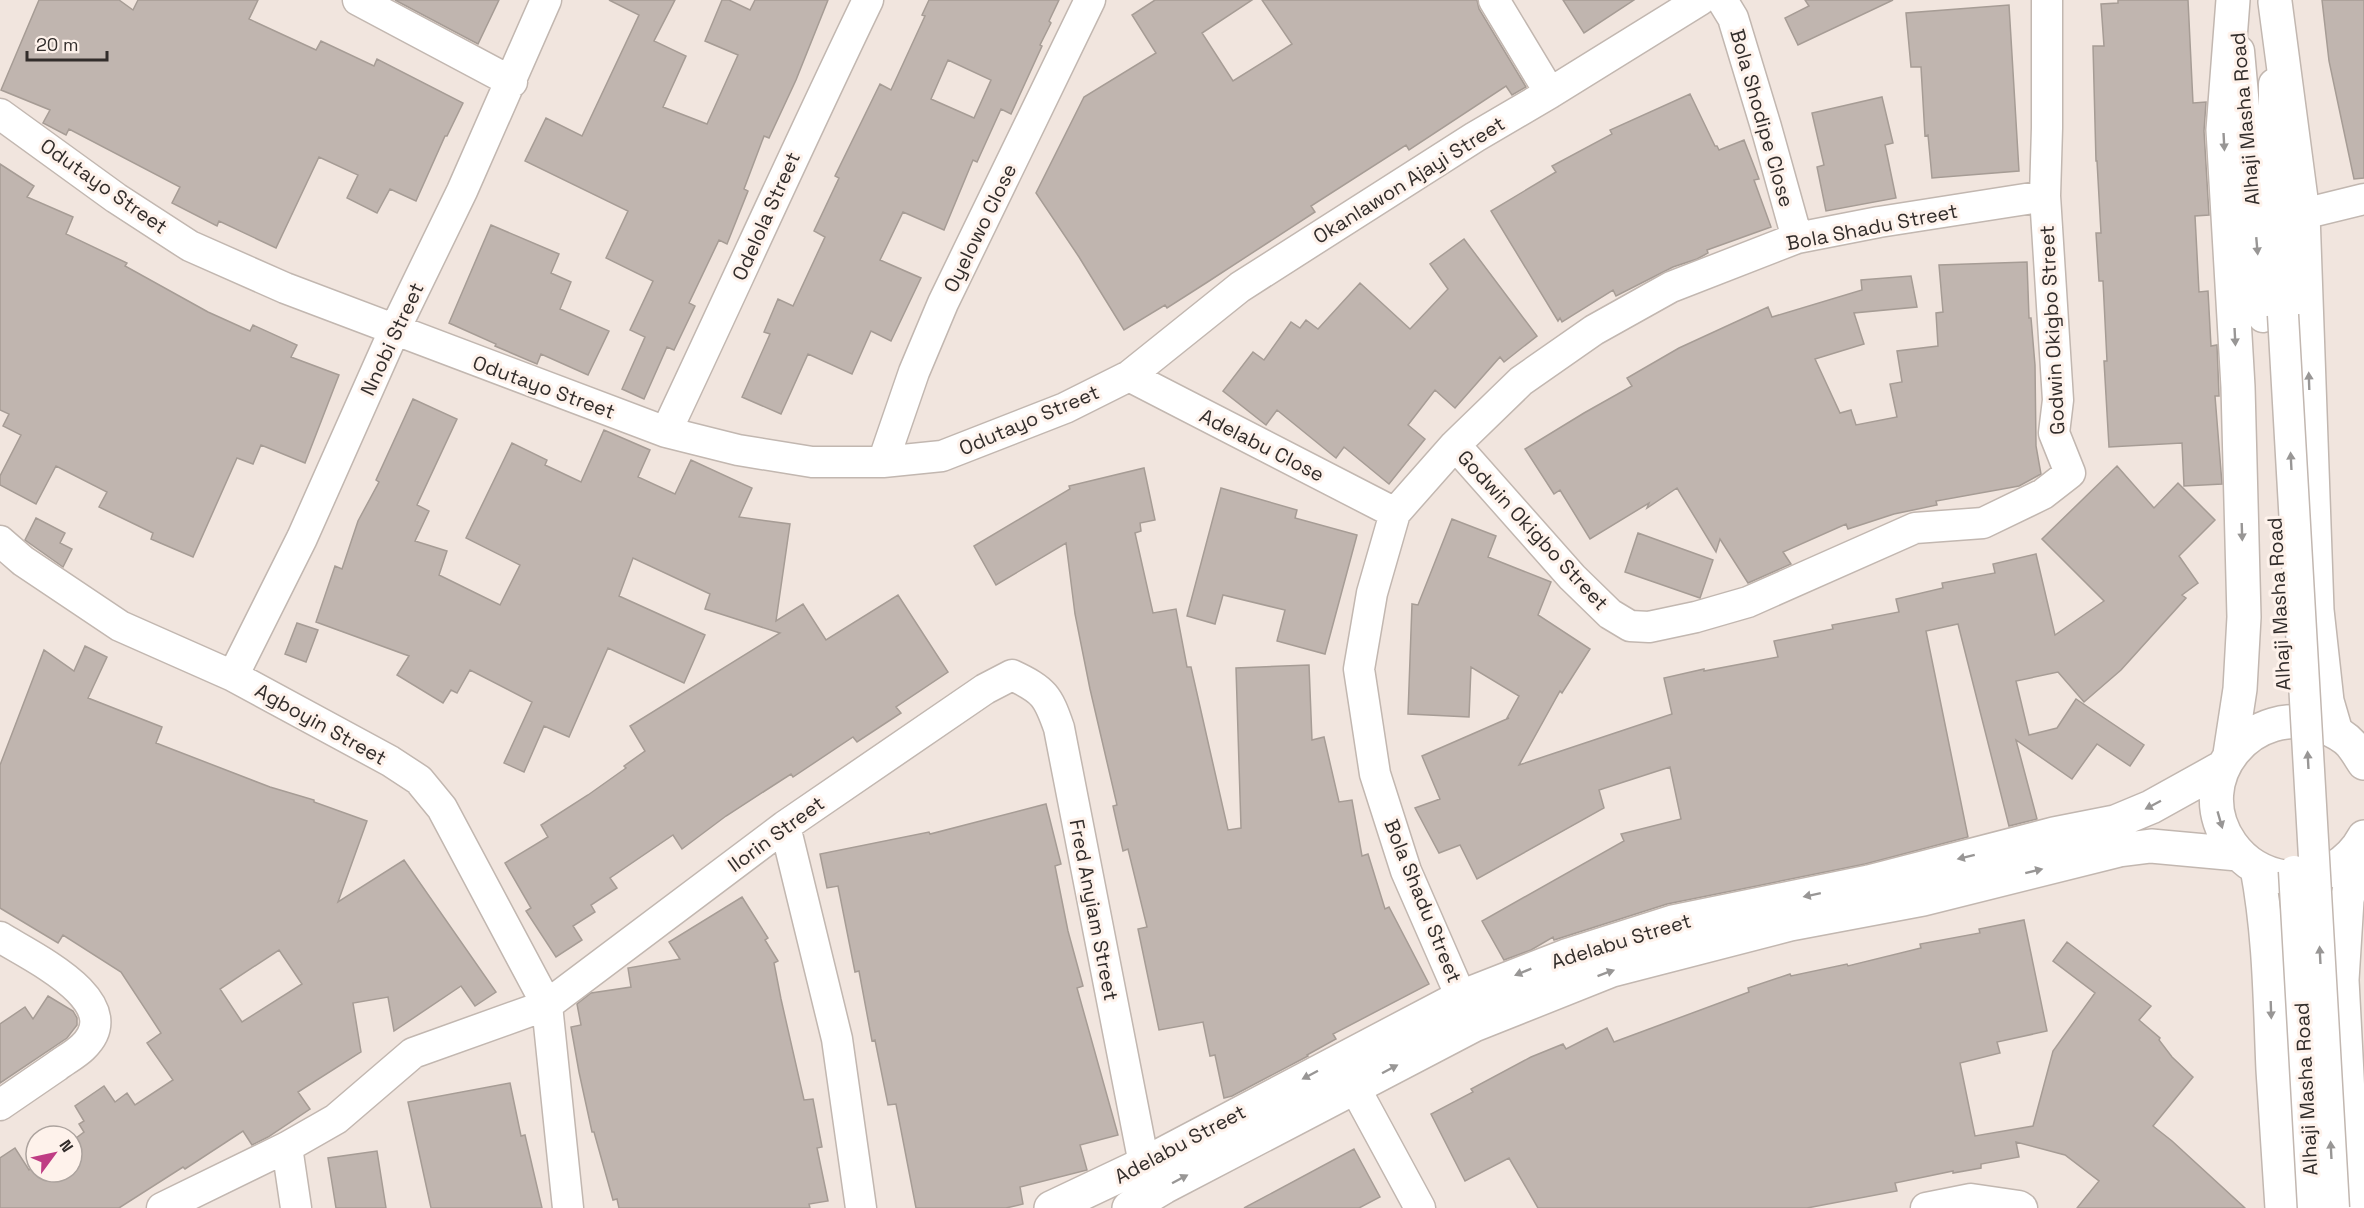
<svg xmlns="http://www.w3.org/2000/svg" width="2364" height="1208" font-family="'Space Grotesk',sans-serif">
<style>
.building{fill:#c0b5af;stroke:#a69c95;stroke-width:1.5;fill-rule:evenodd}
.lines{fill:none;stroke-linecap:round;stroke-linejoin:round}
.minor-casing{stroke:#c2b7b0;stroke-width:33}
.major-casing{stroke:#c2b7b0;stroke-width:36}
.minor{stroke:#fff;stroke-width:30}
.major{stroke:#fff;stroke-width:33}
.minor-bridge-casing{stroke:#c2b7b0;stroke-width:33;stroke-linecap:butt}
.minor-bridge{stroke:#fff;stroke-width:30}
.oneway{fill:#989695}
.labels{text-anchor:middle;dominant-baseline:central;stroke-width:6;stroke-linejoin:round;paint-order:stroke}
.street-label{font-size:20px;fill:#322d2b;stroke:#fef2eb}
</style>
<rect width="100%" height="100%" fill="#f1e5de"/>
<path class="building" d="M39 0H119L133 10 138 0H258L249 19 316 50 321 41 374 66 377 59 463 103 447 136H445L416 201 390 189 377 213 347 198 358 175 319 157 276 248 219 221 217 226 172 203 180 187 69 129 66 135 43 123 50 110 1 90Z
M395 0H499L478 44Z
M609 0H675L654 41 686 56 663 107 707 124 738 55 705 41 722 0H729L750 10 755 0H828L796 80 769 138 764 136 744 189 748 191 727 244 719 240 689 303 695 306 674 350 667 347 644 399 622 389 645 337 630 330 653 281 606 258 628 211 525 161 546 118 582 136 639 15Z
M929 0H1059L1049 21 1051 23 1040 45 1042 46 1011 114 1001 109 977 162 973 160 944 230 903 212 880 260 921 278 891 341 871 331 852 374 808 354 781 414 742 397 770 334 764 332 778 299 793 306 825 237 814 231 839 178 835 176 880 84 891 90 925 16 922 15ZM948 60 991 80 974 118 931 99Z
M1155 0H1252L1202 33 1233 81 1292 44 1262 0H1477L1479 9 1526 87 1512 95 1506 86 1409 150 1406 145 1311 206 1315 212 1206 283 1167 308 1165 305 1124 330 1079 257 1036 193 1084 97 1156 53 1132 15Z
M1563 0H1634L1584 33Z
M1805 0H1893L1798 45 1785 18 1809 6Z
M2118 0H2188L2193 103 2206 102 2204 131 2209 215 2195 216 2199 292 2208 291 2211 346 2217 345 2219 396H2215L2222 484 2184 486 2182 443 2109 447 2104 361H2107L2103 281H2099L2096 233H2101L2097 161H2096L2093 46H2104L2101 4 2118 3Z
M2322 0H2364V178L2354 179 2329 61Z
M2009 5 2019 171 1932 178 1928 135 1925 136 1921 67H1911L1906 13Z
M1690 94 1715 146H1717L1719 150 1744 140 1759 179 1754 180 1771 227 1707 250 1708 253 1697 259 1673 267 1616 296 1613 290 1562 322 1560 318 1558 321 1491 211 1556 172 1552 166 1612 134 1610 130Z
M1882 97 1893 143 1885 145 1896 198 1826 211 1817 167 1824 165 1812 113Z
M0 164 34 186 27 197 73 217 66 234 127 263 125 266 208 312 250 331 253 325 297 345 291 357 339 375 305 463 261 445 253 464 237 458 193 557 151 539 153 533 99 507 107 492 56 466 36 504 0 485V476L21 435 3 426 9 414 0 410Z
M491 225 559 254 551 273 571 282 560 309 609 331 588 375 541 354 537 364 495 346 496 344 449 323Z
M1464 239 1537 336 1504 362 1500 357 1455 408 1435 390 1408 425 1425 439 1389 484 1344 447 1336 458 1277 410 1266 425 1223 391 1253 352 1264 360 1291 322 1300 328 1306 320 1318 329 1360 283 1410 329 1448 289 1430 264Z
M2027 262 2029 318H2031L2035 365 2036 446 2041 474 2019 486 1936 501 1937 505 1894 514 1848 529 1846 524 1783 552 1791 564 1748 583 1720 539 1716 552 1677 488 1647 508 1649 503 1590 539 1560 490 1554 494 1525 449 1584 413 1632 386 1627 378 1679 348 1768 307 1772 317 1862 290 1861 280 1911 276 1917 307 1854 313 1864 344 1815 359 1840 413 1851 410 1856 425 1897 417 1890 384 1902 382 1897 351 1938 346 1936 313 1943 312 1939 265Z
M413 399 457 419 417 505 429 511 415 541 447 551 439 575 500 605 520 565 466 538 512 443 547 460 545 465 581 482 604 430 650 450 638 477 675 494 691 460 752 488 739 517 790 524 776 621 803 604 826 640 898 595 948 672 896 707 901 713 857 742 853 737 793 777 791 774 726 816 682 849 673 835 610 878 617 888 591 905 595 912 573 926 582 940 556 957 526 911 531 908 505 863 548 837 541 825 588 795 626 768 624 766 645 751 630 726 780 633 705 609 710 594 633 558 619 596 705 635 684 683 608 648 569 737 544 726 524 772 504 763 532 702 470 670 457 693 451 690 443 703 397 675 409 656 316 622 335 566 342 569 358 521 379 482 376 480Z
M2117 466 2154 508 2178 483 2215 520 2179 556 2198 583 2182 595 2186 598 2121 670 2084 702 2058 672 2016 681 2029 735 2057 728 2076 699 2144 745 2130 766 2097 744 2072 779 2016 740 2037 819 2009 826 1958 624 1926 631 1968 837 1865 864 1667 904 1554 940 1553 937 1531 950 1504 960 1482 921 1624 841 1621 834 1681 819 1670 767 1599 790 1604 808 1477 879 1460 845 1439 853 1415 808 1440 799 1422 756 1509 718H1507L1519 696 1471 667 1469 717 1408 714 1412 604 1418 605 1452 519 1496 536 1488 557 1551 582 1538 615 1590 649 1562 693 1560 691 1519 765 1672 714 1664 678 1704 669V671L1778 657 1774 641 1833 629 1832 625 1899 612 1896 599 1943 588 1942 583 1995 573 1993 564 2036 554 2055 635 2104 601 2042 539Z
M1144 468 1155 520 1140 523 1141 531 1135 533 1153 613 1176 609 1187 667H1191L1228 830 1241 828 1236 668 1309 665 1312 740 1324 737 1339 802 1352 800 1362 856 1368 854 1385 909 1389 907 1429 984 1333 1034 1336 1039 1307 1055 1308 1056 1232 1096 1224 1098 1215 1055 1210 1056 1203 1022 1159 1030 1138 929 1147 927 1128 849 1123 851 1113 806 1117 805 1090 689 1075 614 1066 543 996 585 974 546 1070 489 1069 486Z
M1221 488 1297 510 1295 518 1357 535 1325 654 1277 641 1285 610 1223 595 1215 624 1187 616Z
M36 518 65 533 60 543 72 549 63 567 25 540Z
M1638 533 1713 560 1700 598 1625 572Z
M297 623 318 630 306 662 285 654Z
M85 646 107 657 88 698 162 727 156 743 270 787 314 800V802L367 821 338 902 404 860 496 992 475 1006 461 986 394 1031 388 997 353 1003 361 1052 298 1092 310 1109 268 1137 252 1145 243 1131 185 1169 183 1167 119 1208H0V1158L15 1148 29 1170 36 1165V1172H72V1141L84 1132 79 1124 84 1121 75 1106 104 1086 115 1102 127 1093 135 1105 173 1080 147 1043 161 1033 121 972 63 935 58 943 0 908V765L44 650 74 671ZM279 950 302 984 242 1022 220 989Z
M1046 804 1061 864 1055 866 1068 931 1083 986 1077 988 1118 1135 1080 1145 1087 1170 1020 1187 1023 1204 1006 1208H916L896 1104 888 1105 875 1040 872 1041 859 971 855 972 838 886 827 888 820 854 929 832 930 834Z
M742 897 768 938 765 940 778 961 774 963 781 999 804 1100 813 1099 822 1147 817 1148 828 1201 809 1204 810 1208H619L617 1199 613 1200 594 1132H592L579 1072 571 1027 581 1025 577 1004 591 993 631 987 628 968 680 959 669 942Z
M2024 920 2047 1031 1997 1042 2000 1053 1960 1063 1975 1136 2033 1126 2053 1051 2095 993 2053 961 2067 942 2151 1006 2139 1020 2160 1038 2159 1040 2172 1057 2193 1077 2153 1126 2172 1141 2245 1208H2077L2099 1181 2065 1155 2016 1142 2019 1157 1981 1164V1168L1953 1173V1171L1895 1183 1897 1191 1807 1208H1538L1509 1158 1465 1181 1431 1114 1473 1092 1471 1089 1531 1057 1563 1044 1566 1049 1607 1028 1614 1042 1749 992 1748 988 1790 974 1791 976 1847 964 1848 966 1921 948 1920 944 1980 933 1979 929Z
M48 996 73 1011 77 1018V1025L67 1038 0 1083V1024L25 1007 33 1019Z
M510 1083 521 1136 525 1135 542 1208H431L408 1102Z
M1354 1149 1380 1197 1359 1208H1244Z
M377 1151 386 1208H336L328 1158Z"/>
<g class="lines">
<defs>
<path id="minor" d="M358 0 512 82
M1494 0 1550 93
M1722 0 1733 18 1766 127 1797 238
M2239 51 2263 317
M2274 84V151L2283 315
M0 114 116 198 190 246 285 288 666 432 738 450 812 462H883L942 456 1065 408 1129 376 1240 287 1475 137 1550 93 1700 0
M2303 214 2364 199
M1129 376 1395 513
M666 432C734 288 799 143 868 0
M1455 445 1572 577 1610 614 1630 626 1649 627 1696 617 1748 602 1915 528 1983 523 2043 494 2070 473 2054 433 2058 400 2045 196 2047 128V0
M883 462 914 372 943 303 1090 0
M0 541 23 561 120 626 233 676 390 761 419 780 442 808 547 1005 568 1208
M233 676 302 538 394 331 462 191 546 0
M785 826 837 1039 861 1208
M0 937C30 956 130 1002 83 1047 76 1054 65 1060 57 1066 38 1079 19 1092 0 1105
M1461 997 1406 871 1375 774 1359 669 1372 593 1395 513 1455 445 1521 381 1594 330 1671 287 1797 238 1879 222 2045 196
M1343 1066 1420 1208
M287 1147 296 1208
M162 1208 287 1147 336 1119 413 1053 547 1005 785 826 985 689 1012 675C1044 690 1048 696 1059 728L1144 1164
M1926 1208 1971 1199 2019 1206 2022 1208"/>
<path id="major" d="M2275 2 2303 214 2317 610 2327 701 2336 732
M2230 754 2240 689 2244 617 2238 387 2223 130 2233 0
M2364 763C2360 757 2356 750 2351 744 2344 736 2334 731 2324 727 2253 700 2186 779 2231 844 2246 865 2267 876 2292 878 2322 880 2350 863 2364 837
M2257 868C2270 937 2270 1001 2273 1070 2276 1116 2279 1162 2282 1208
M1051 1208 1144 1164 1461 997 1566 956 1673 922 1869 882 2054 834 2115 822 2151 807 2223 767
M1129 1208 1164 1187 1474 1025 1612 970 1790 924 1923 899 2119 850 2151 846 2238 854
M2354 1208 2342 980 2347 900 2360 845"/>
</defs>
<use href="#minor" class="minor-casing"/>
<use href="#major" class="major-casing"/>
<use href="#minor" class="minor"/>
<use href="#major" class="major"/>
<defs>
<path id="minor-bridge" d="M2283 315 2334 1208
M2294 871 2313 1208"/>
</defs>
<use href="#minor-bridge" class="minor-bridge-casing"/>
<use href="#minor-bridge" class="minor-bridge"/>
</g>
<defs><path id="oneway-solid" d="M-6-.8H1V-3.2L6.5 0L1 3.2V.8H-6Z" transform="scale(1.5)"/></defs>
<g class="oneway">
<use href="#oneway-solid" transform="translate(2224 142) rotate(87)"/>
<use href="#oneway-solid" transform="translate(2257 246) rotate(85)"/>
<use href="#oneway-solid" transform="translate(2235 337) rotate(87)"/>
<use href="#oneway-solid" transform="translate(2309 381) rotate(-92)"/>
<use href="#oneway-solid" transform="translate(2291 461) rotate(-93)"/>
<use href="#oneway-solid" transform="translate(2242 532) rotate(88)"/>
<use href="#oneway-solid" transform="translate(2308 760) rotate(-93)"/>
<use href="#oneway-solid" transform="translate(2153 805) rotate(152)"/>
<use href="#oneway-solid" transform="translate(2220 820) rotate(74)"/>
<use href="#oneway-solid" transform="translate(1966 857) rotate(166)"/>
<use href="#oneway-solid" transform="translate(2034 871) rotate(-14)"/>
<use href="#oneway-solid" transform="translate(1812 895) rotate(168)"/>
<use href="#oneway-solid" transform="translate(2320 955) rotate(-93)"/>
<use href="#oneway-solid" transform="translate(1523 972) rotate(158)"/>
<use href="#oneway-solid" transform="translate(1606 973) rotate(-20)"/>
<use href="#oneway-solid" transform="translate(2271 1010) rotate(88)"/>
<use href="#oneway-solid" transform="translate(1390 1069) rotate(-28)"/>
<use href="#oneway-solid" transform="translate(1310 1075) rotate(152)"/>
<use href="#oneway-solid" transform="translate(2331 1150) rotate(-93)"/>
<use href="#oneway-solid" transform="translate(1180 1179) rotate(-28)"/>
</g>
<g class="labels">
<g class="street-label">
<text transform="translate(1762 118) rotate(74)">Bola Shodipe Close</text>
<text transform="translate(2245 119) rotate(-95)">Alhaji Masha Road</text>
<text transform="translate(1409 180) rotate(-32)">Okanlawon Ajayi Street</text>
<text transform="translate(104 186) rotate(35)">Odutayo Street</text>
<text transform="translate(766 216) rotate(-66)">Odelola Street</text>
<text transform="translate(1872 227) rotate(-11)">Bola Shadu Street</text>
<text transform="translate(980 228) rotate(-64)">Oyelowo Close</text>
<text transform="translate(2052 330) rotate(-93)">Godwin Okigbo Street</text>
<text transform="translate(392 339) rotate(-65)">Nnobi Street</text>
<text transform="translate(544 387) rotate(20)">Odutayo Street</text>
<text transform="translate(1029 420) rotate(-23)">Odutayo Street</text>
<text transform="translate(1262 445) rotate(27)">Adelabu Close</text>
<text transform="translate(1533 530) rotate(47)">Godwin Okigbo Street</text>
<text transform="translate(2279 604) rotate(-93)">Alhaji Masha Road</text>
<text transform="translate(321 724) rotate(29)">Agboyin Street</text>
<text transform="translate(776 834) rotate(-36)">Ilorin Street</text>
<text transform="translate(1423 901) rotate(68)">Bola Shadu Street</text>
<text transform="translate(1094 910) rotate(79)">Fred Anyiam Street</text>
<text transform="translate(1621 941) rotate(-17)">Adelabu Street</text>
<text transform="translate(2306 1089) rotate(-93)">Alhaji Masha Road</text>
<text transform="translate(1180 1144) rotate(-28)">Adelabu Street</text>
</g>
</g>
<g transform="translate(54 1154) rotate(57)"><circle r="28" fill="#fef2eb" stroke="#aca39e" stroke-width="1.5"/>
<path d="M0-4.5L10 22L0 15L-10 22Z" fill="#bf3d84"/>
<text y="-9" font-size="16" font-weight="bold" text-anchor="middle" fill="#322d2b">N</text>
</g>
<path d="M27 51v9h80v-9" fill="none" stroke="#322d2b" stroke-width="3"/>
<text x="36" y="51" font-size="18" fill="#322d2b" stroke="#fef2eb" stroke-width="4.5" paint-order="stroke">20 m</text>
</svg>
